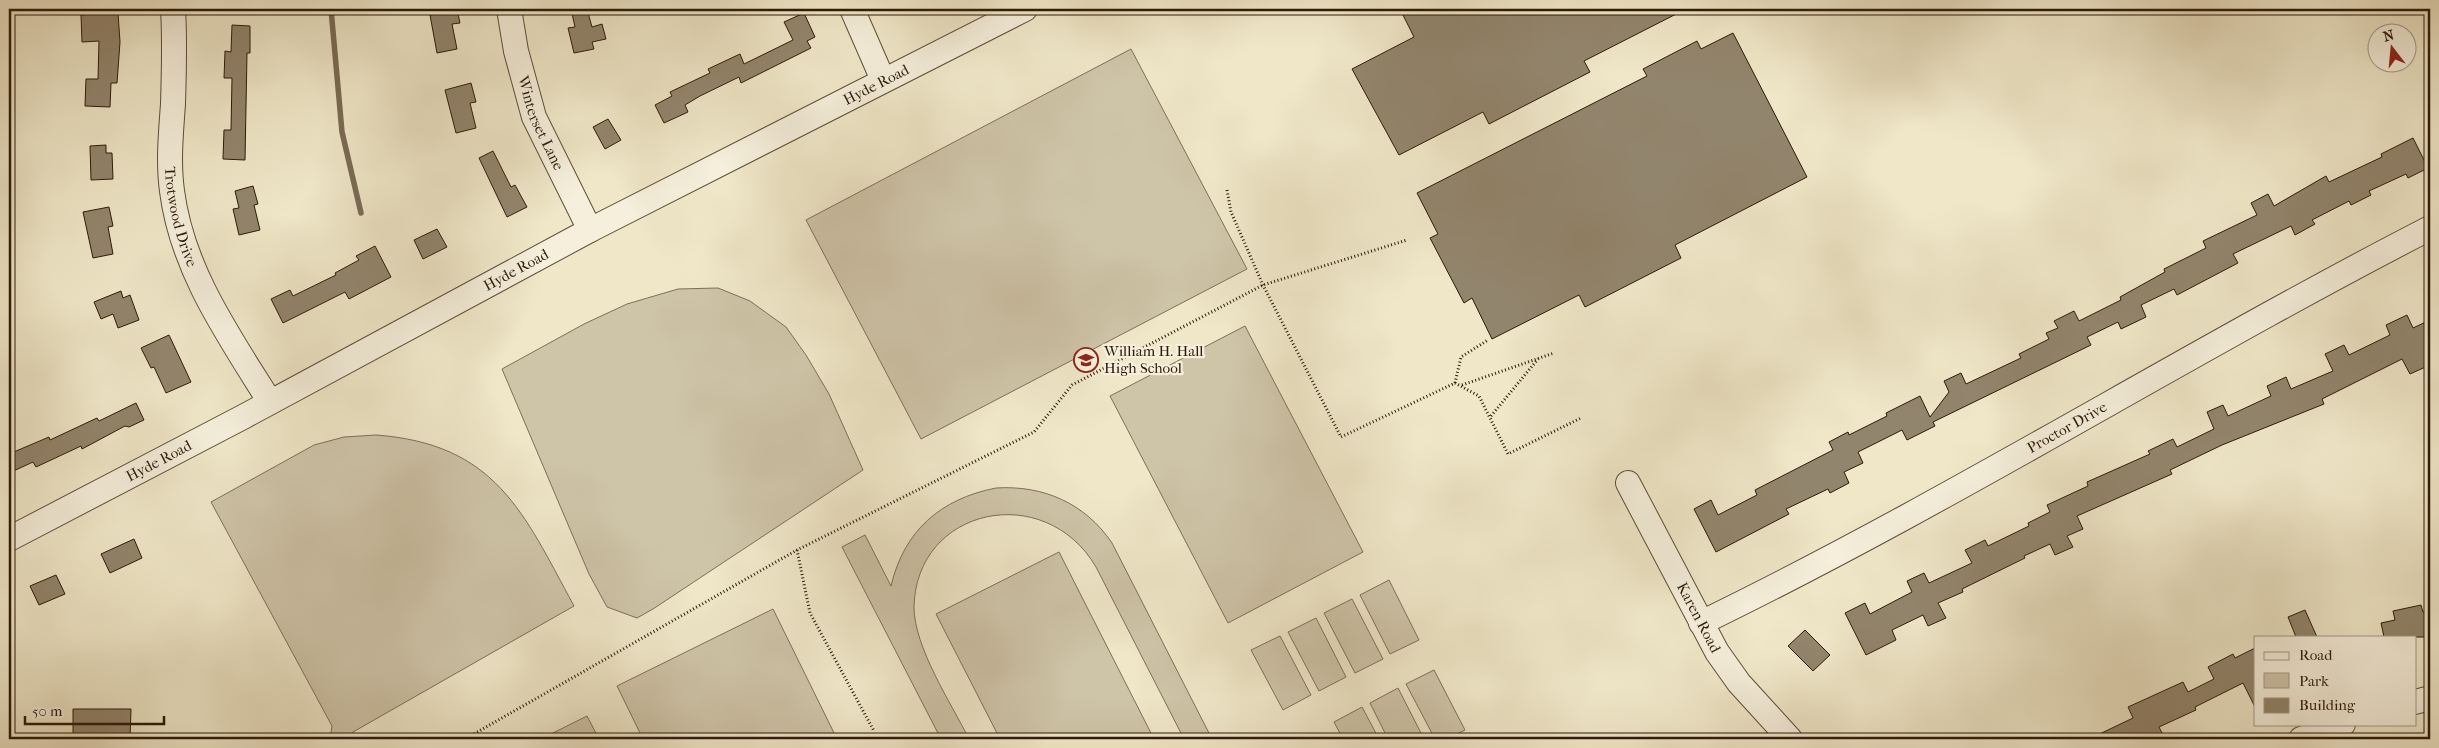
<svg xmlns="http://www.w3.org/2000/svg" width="2439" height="748" font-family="'IM FELL French Canon',serif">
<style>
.green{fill:#cec4a8;stroke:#7e6f5a}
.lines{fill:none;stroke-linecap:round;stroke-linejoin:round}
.stream{stroke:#7a6b56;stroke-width:5.5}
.building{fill:#92856d;stroke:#2d1a0b}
.minor-casing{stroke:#5e4d3a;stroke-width:26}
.path{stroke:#2d1a0b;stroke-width:3;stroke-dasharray:1 2.5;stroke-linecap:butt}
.minor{stroke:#f5efdb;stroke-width:24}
.labels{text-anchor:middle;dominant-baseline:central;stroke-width:4.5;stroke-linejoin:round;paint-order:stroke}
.street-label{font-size:15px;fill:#2d1a0b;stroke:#f5efdb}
.poi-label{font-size:15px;fill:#2d1a0b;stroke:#f5efdb;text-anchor:start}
</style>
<rect width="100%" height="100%" fill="#efe7c8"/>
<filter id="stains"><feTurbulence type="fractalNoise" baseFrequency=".004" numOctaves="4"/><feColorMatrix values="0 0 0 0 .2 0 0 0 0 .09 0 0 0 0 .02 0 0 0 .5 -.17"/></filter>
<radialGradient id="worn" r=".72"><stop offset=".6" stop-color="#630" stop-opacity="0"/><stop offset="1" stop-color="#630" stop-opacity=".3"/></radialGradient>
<path class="green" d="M1131 49 1247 269 921 439 806 220Z
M718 288 750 301 786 327 806 355 829 394 863 470 653 609 637 618 607 607 589 574 502 369 584 324 627 304 678 289Z
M1245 326 1363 552 1228 623 1110 396Z
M376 435C496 444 523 512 574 606L353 732V739H330L332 726 211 502 314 445 344 437Z
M996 488C1043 485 1085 503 1112 543L1212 739H1184L1096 567C1045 480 916 507 914 607 914 647 951 703 969 739H941L842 547 865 535 891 586C904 531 940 499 996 488Z
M1059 552 1154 739H1000L936 614Z
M1389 580 1419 640 1390 654 1360 595Z
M1352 599 1383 659 1355 673 1324 613Z
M773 609 837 739H643L617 686Z
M1316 618 1346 677 1319 691 1288 632Z
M1280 636 1311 695 1283 710 1251 650Z
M1434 670 1465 730 1447 739H1435L1406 684Z
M1398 688 1424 739H1388L1370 703Z
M1362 707 1379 739H1343L1334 722Z
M587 716 599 739H541Z"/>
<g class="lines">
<path class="stream" d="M331 9 342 132 361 213"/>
</g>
<path class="building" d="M93 9H110V13H118L120 42 117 83H111L110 107 85 106 86 79H98L99 41 82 42 81 15 93 14Z
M440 9H457L460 23 452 24 457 49 437 53 430 15 440 13Z
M571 9H587L592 27 602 24 606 39 592 42 594 49 574 53 568 28 575 27Z
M1400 9H1686L1584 61 1590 72 1489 124 1483 112 1399 155 1352 69 1414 37Z
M804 13 815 37 807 41 811 48 741 83 739 77 700 96 685 105 688 112 664 123 655 105 672 96 670 92 710 73 708 69 740 54 744 64 793 40 784 22Z
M232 25 250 26V53H247L245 160 223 159 224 130H231L232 78H224L225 51 231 52Z
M1733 33 1807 177 1675 245 1681 258 1585 307 1579 295 1492 339 1472 298 1464 303 1430 238 1438 234 1417 193 1647 76 1643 69 1697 41 1701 49Z
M471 83 476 102 470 103 476 128 456 133 445 90Z
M608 119 621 140 605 149 593 127Z
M2413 138 2428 168 2408 178 2406 174 2369 191 2371 195 2351 205 2349 201 2312 220 2315 224 2295 235 2291 226 2233 254 2238 263 2177 295 2174 289 2141 305 2146 317 2121 329 2118 322 2087 337 2091 345 1933 422 1935 426 1907 440 1902 430 1858 452 1863 463 1844 472 1849 483 1830 493 1828 489 1786 509 1789 514 1716 552 1694 509 1711 500 1718 515 1757 495 1755 490 1833 450 1829 442 1848 432 1849 435 1887 416 1886 413 1920 396 1930 417 1949 392 1944 381 1961 373 1966 384 2021 358 2019 354 2049 339 2046 333 2058 328 2054 321 2074 311 2079 321 2121 300 2120 297 2165 272 2164 269 2206 248 2203 241 2257 215 2251 203 2268 194 2274 206 2326 176 2329 182 2382 157 2381 154Z
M106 145V153H112L113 179 91 180 90 146Z
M493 151 511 187 515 185 527 207 507 217 479 158Z
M253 186 258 204 254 205 260 230 239 235 233 209 239 208 235 191Z
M109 207 113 226 108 227 113 254 93 258 83 212Z
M437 229 447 247 423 259 414 240Z
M375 246 391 277 349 299 345 292 283 323 271 299 290 290 293 296 336 275 335 273 359 260 356 256Z
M121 291 123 298 130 295 139 320 118 328 113 314 101 319 94 302Z
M2407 315 2413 328 2430 320V365L2410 374 2402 359 2322 399 2324 404 2222 445 2170 470 2172 474 2077 516 2083 529 2067 536 2073 547 2055 555 2050 544 2024 556 2025 558 1962 589 1963 592 1938 603 1946 618 1928 626 1923 615 1892 630 1896 640 1866 655 1845 613 1865 603 1870 614 1912 592 1907 581 1924 573 1929 583 1972 563 1965 550 1985 540 1988 546 2029 526 2028 523 2050 512 2047 505 2088 486 2087 482 2150 454 2148 451 2173 439 2177 447 2214 429 2207 412 2223 405 2228 416 2271 396 2267 386 2286 377 2291 389 2333 371 2325 354 2344 345 2349 355 2390 335 2386 325Z
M169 335 191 382 166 393 154 367 151 368 141 348Z
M136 403 144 420 129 427 125 426 82 449 81 446 36 467 33 462 9 473V454L49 437 50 440 97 418 99 421Z
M134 539 142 558 110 573 101 554Z
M56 575 65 594 39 605 30 586Z
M2421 605 2423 612 2430 610V627L2425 628 2427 637H2384L2381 623 2395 620 2393 611Z
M2305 610 2317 637H2296L2288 617Z
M1805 630 1830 655 1813 671 1788 646Z
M2255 648V707L2243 683 2195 707 2196 710 2159 727 2165 739H2089L2133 718 2128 707 2183 682 2188 692 2214 679 2208 667 2233 654 2235 658Z
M73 709H131L130 739H73Z"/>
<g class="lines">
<defs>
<g id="minor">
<path id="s1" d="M173 9C175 40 174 72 173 104 171 132 168 162 172 191 182 270 229 336 270 402"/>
<path id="s2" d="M509 9 516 51 534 117 590 230"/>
<path d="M852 9 883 80"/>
<path id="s3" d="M1628 483 1717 652 1739 683 1790 739"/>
<path id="s4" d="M9 539 243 417 590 230 1025 9"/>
<path id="s5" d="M1701 623C1950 502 2185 354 2430 228"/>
<path d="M2415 702 2430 698"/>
<path d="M2301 739 2343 724"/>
</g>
</defs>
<use href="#minor" class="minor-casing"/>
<path class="path" d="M1227 190 1231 212 1263 285 1341 437 1455 383 1479 396 1508 454 1581 418
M1455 383 1461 357 1488 340
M1462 385 1554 353
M1491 416 1538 359
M797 550 810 613 874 731
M465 739 797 550 1034 432 1072 385 1263 285 1407 240"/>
<use href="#minor" class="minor"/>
</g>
<defs>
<symbol id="school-ring" viewBox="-11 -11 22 22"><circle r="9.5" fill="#f5efdb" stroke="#8f2418" stroke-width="1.5"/><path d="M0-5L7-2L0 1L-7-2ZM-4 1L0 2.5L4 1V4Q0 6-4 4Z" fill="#8f2418"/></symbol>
</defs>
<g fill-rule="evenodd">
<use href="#school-ring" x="1072" y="346" width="28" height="28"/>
</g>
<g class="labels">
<g class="street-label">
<text stroke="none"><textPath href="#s4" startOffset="979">Hyde Road</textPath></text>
<text stroke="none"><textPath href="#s2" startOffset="119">Winterset Lane</textPath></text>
<text stroke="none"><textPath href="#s1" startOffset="209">Trotwood Drive</textPath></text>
<text stroke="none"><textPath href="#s4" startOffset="574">Hyde Road</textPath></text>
<text stroke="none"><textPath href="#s5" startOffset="415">Proctor Drive</textPath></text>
<text stroke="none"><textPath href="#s4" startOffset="169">Hyde Road</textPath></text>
<text stroke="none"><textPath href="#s3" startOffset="152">Karen Road</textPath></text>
</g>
<g class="poi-label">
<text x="1104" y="351">William H. Hall<tspan x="1104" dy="17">High School</tspan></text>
</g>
</g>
<rect width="2439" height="748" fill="none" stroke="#efe7c8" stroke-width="30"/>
<rect x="10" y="10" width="2419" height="728" fill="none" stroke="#2d1a0b" stroke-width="2.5"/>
<rect x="15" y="15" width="2409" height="718" fill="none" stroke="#2d1a0b"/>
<rect x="2254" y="636" width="162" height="90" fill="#f5efdb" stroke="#a59a88"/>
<rect x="2264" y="652" width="25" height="8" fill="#f5efdb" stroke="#a59a88"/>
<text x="2299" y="660" font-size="15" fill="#2d1a0b">Road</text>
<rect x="2264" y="673" width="25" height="15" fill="#cec4a8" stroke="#a59a88"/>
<text x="2299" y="686" font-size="15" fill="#2d1a0b">Park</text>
<rect x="2264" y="698" width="25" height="15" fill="#92856d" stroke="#a59a88"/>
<text x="2299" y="710" font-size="15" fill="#2d1a0b">Building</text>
<g transform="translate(2392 48) rotate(344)"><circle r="24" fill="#f5efdb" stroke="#a59a88"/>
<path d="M0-4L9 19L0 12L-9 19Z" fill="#8f2418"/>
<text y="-8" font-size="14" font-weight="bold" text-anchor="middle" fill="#2d1a0b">N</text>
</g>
<path d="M25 716v8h139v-8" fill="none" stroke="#2d1a0b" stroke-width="2.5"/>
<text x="32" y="716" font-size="15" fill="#2d1a0b" stroke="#f5efdb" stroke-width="4" paint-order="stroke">50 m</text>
<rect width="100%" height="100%" filter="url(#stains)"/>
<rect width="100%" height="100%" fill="url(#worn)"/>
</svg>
